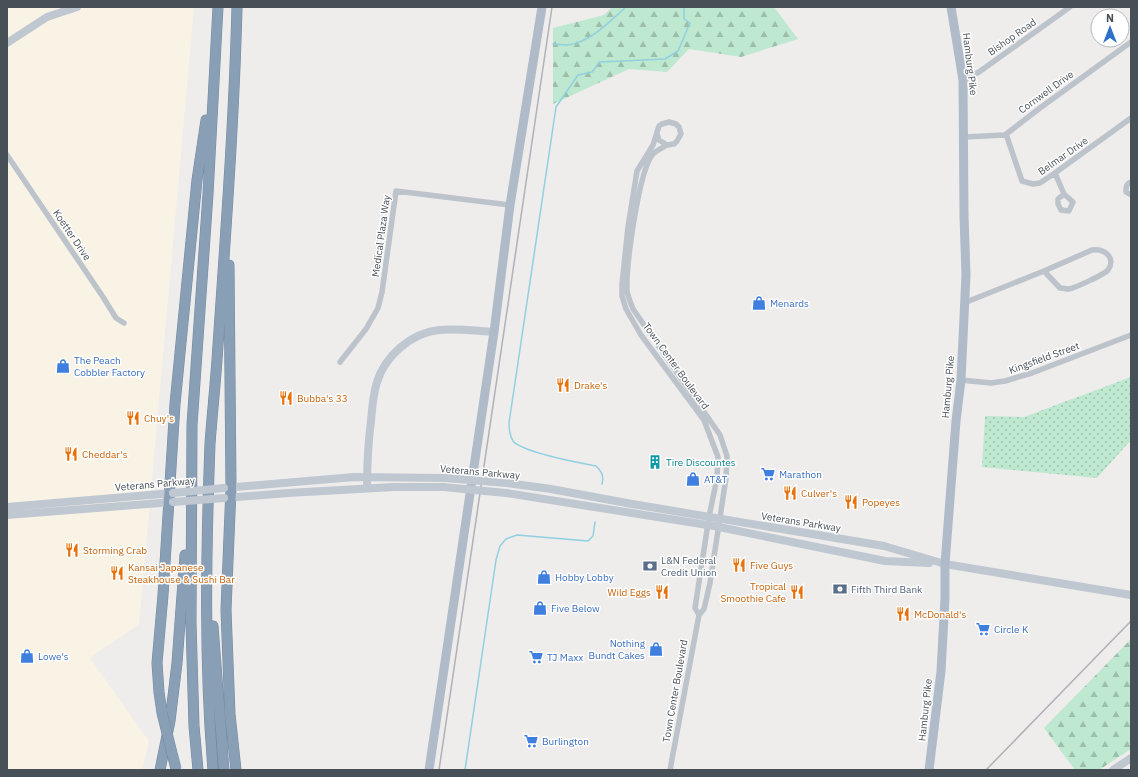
<svg xmlns="http://www.w3.org/2000/svg" width="1138" height="777" font-family="'IBM Plex Sans',sans-serif">
<style>
.commercial{fill:#f9f3e6}
.grass{fill:url(#grass-dots)}
.forest{fill:url(#forest-firs)}
.lines{fill:none;stroke-linecap:round;stroke-linejoin:round}
.stream{stroke:#90d0e0;stroke-width:1.5}
.highway-casing{stroke:#748aa1;stroke-width:11}
.street{stroke:#bcc3ca;stroke-width:5.5}
.secondary{stroke:#bfc7d1;stroke-width:8}
.primary{stroke:#afbbc8;stroke-width:9}
.highway{stroke:#899fb6;stroke-width:10}
.rail{stroke:#afb2b6;stroke-width:1.5}
.highway-bridge-casing{stroke:#748aa1;stroke-width:11;stroke-linecap:butt}
.secondary-bridge{stroke:#bfc7d1;stroke-width:8}
.highway-bridge{stroke:#899fb6;stroke-width:10}
.labels{text-anchor:middle;dominant-baseline:central;stroke-width:3;stroke-linejoin:round;paint-order:stroke}
.street-label{font-size:10px;fill:#474f57;stroke:#fff}
.shop-label{font-size:10px;fill:#366cbe;stroke:#fff;text-anchor:start}
.food-label{font-size:10px;fill:#c56008;stroke:#fff;text-anchor:start}
.culture-label{font-size:10px;fill:#0d838f;stroke:#fff;text-anchor:start}
.service-label{font-size:10px;fill:#4e5e75;stroke:#fff;text-anchor:start}
</style>
<defs>
<pattern id="grass-dots" width="8" height="8" patternUnits="userSpaceOnUse"><rect width="8" height="8" fill="#bee8cf"/><path d="M2 2h.1M6 6h.1" fill="none" stroke="#9cbeab" stroke-width="1.8" stroke-linecap="round"/></pattern>
<pattern id="forest-firs" width="22" height="20" patternUnits="userSpaceOnUse"><rect width="22" height="20" fill="#bee8cf"/><path d="M5 1l3.5 6h-7zM16 11l3.5 6h-7z" fill="#9cbeab"/></pattern>
</defs>
<rect width="100%" height="100%" fill="#efecec"/>
<path class="commercial" d="M7 7H194L139 624 90 658 149 741 142 770H7Z"/>
<path class="grass" d="M1131 377V440L1097 478 982 467 985 416 1024 417Z"/>
<path class="forest" d="M612 7H774L798 39 741 57 689 49 667 72 629 69 553 104V28L604 15Z
M1131 639V749L1099 770H1075L1044 728Z"/>
<g class="lines">
<path class="stream" d="M553 44C558 44 563 45 568 45 591 42 610 21 626 7
M602 484C604 476 602 472 596 466 580 463 522 452 513 441 510 436 509 428 509 423L556 107 578 75 592 72 600 62 665 59 678 51 690 23 684 19V7
M465 770 496 560 500 546 506 539 517 535 588 541 593 536 595 522"/>
<defs>
<path id="highway" d="M229 265 231 488 226 610 230 714 236 770
M213 626 224 770
M162 713 159 692 157 663 163 595 175 404 197 180 206 120
M160 770 170 721 177 663 185 555
M198 770 194 726 191 623 192 425 208 194 218 7
M213 770C204 661 206 553 210 444 212 416 215 388 217 360 225 242 234 125 237 7"/>
</defs>
<use href="#highway" class="highway-casing"/>
<path class="street" d="M963 80 979 72 1070 7
M657 134 659 140 667 145 674 144 677 141 681 134 679 127 676 124 669 122 662 124 659 126 653 145 637 171 628 227 622 284V296L626 309 641 335 704 420 718 457 717 478 709 517 695 608 699 615
M1006 134 1022 181 1033 184 1040 183 1055 173 1131 118
M964 137 1005 135 1040 108 1131 42
M667 145C662 148 655 151 652 155 638 175 626 266 627 291 628 297 631 304 633 309L720 435 727 456 726 478 710 583 704 609 699 615 670 770
M7 155 103 297 116 318 124 323
M1055 173 1064 194 1073 202 1069 211 1061 210 1058 204V199L1064 194
M1131 182C1126 184 1126 187 1126 192L1131 195
M964 303 1044 271 1092 250C1103 248 1117 257 1108 270 1105 274 1075 288 1069 289 1066 289 1063 288 1060 288L1044 271
M340 362 366 329 378 308 382 292 396 191 510 205
M961 380 991 383 1005 381 1032 373 1131 335"/>
<path class="secondary" d="M7 43 47 17 77 7
M507 483 551 489 632 504 884 546 945 564 1131 595
M225 488 354 477 445 478
M367 488C367 466 368 444 371 421 372 409 373 394 377 382 385 356 411 333 439 330 457 328 476 331 494 332
M506 493 714 526 885 561 929 563
M225 498 288 493 394 487H443
M7 507 173 493
M7 515 173 502
M1113 770 1131 758"/>
<path class="primary" d="M429 770 494 332 510 205 542 7
M929 770 941 671 945 598V564L956 421 961 380 966 275 964 216 963 80 951 7"/>
<use href="#highway" class="highway"/>
<path class="rail" d="M439 770 552 7
M986 770 1131 621"/>
<defs>
<path id="highway-bridge" d="M162 713 176 769"/>
</defs>
<use href="#highway-bridge" class="highway-bridge-casing"/>
<path class="secondary-bridge" d="M445 478 507 483
M443 487 506 493
M173 493 224 488
M173 502 224 498"/>
<use href="#highway-bridge" class="highway-bridge"/>
</g>
<defs>
<symbol id="shop-bare" viewBox="-9 -9 18 18"><path d="M-5-2.5h2.3a2.7 3.5 0 0 1 5.4 0H5L5.5 6h-11ZM-1.5-2.5h3a1.5 2.3 0 0 0-3 0Z" fill="#3f7fe0" stroke="#fff" stroke-width="2.5" paint-order="stroke"/></symbol>
<symbol id="restaurant-bare" viewBox="-9 -9 18 18"><path d="M-5-6h1v4h1v-4h1v4h1v-4h1v5L-1.5 .5V6h-2V.5L-5-1ZM5-6V6H3V1.5H1.5Q1.5-4 5-6Z" fill="#e8710a" stroke="#fff" stroke-width="2.5" paint-order="stroke"/></symbol>
<symbol id="building-bare" viewBox="-9 -9 18 18"><path d="M-4-6H4V6H1V3H-1V6H-4ZM-2.5-4.3h1.7v1.8h-1.7ZM.8-4.3h1.7v1.8H.8ZM-2.5-1h1.7V.8h-1.7ZM.8-1h1.7V.8H.8Z" fill="#0f9aa8" stroke="#fff" stroke-width="2.5" paint-order="stroke"/></symbol>
<symbol id="supermarket-bare" viewBox="-9 -9 18 18"><path d="M-6-5.5h2.5l.6 2H6L4.5 2H-2.5L-4.4-4H-6ZM-1.5 3.2a1.3 1.3 0 1 0 .1 0ZM3 3.2a1.3 1.3 0 1 0 .1 0Z" fill="#3f7fe0" stroke="#fff" stroke-width="2.5" paint-order="stroke"/></symbol>
<symbol id="bank-bare" viewBox="-9 -9 18 18"><path d="M-6-4H6V4H-6ZM0-2.3a2.3 2.3 0 1 0 0 4.6a2.3 2.3 0 1 0 0-4.6Z" fill="#5c6f8a" stroke="#fff" stroke-width="2.5" paint-order="stroke"/></symbol>
</defs>
<g fill-rule="evenodd">
<use href="#shop-bare" x="749" y="293" width="20" height="20"/>
<use href="#shop-bare" x="53" y="356" width="20" height="20"/>
<use href="#restaurant-bare" x="553" y="375" width="20" height="20"/>
<use href="#restaurant-bare" x="276" y="388" width="20" height="20"/>
<use href="#restaurant-bare" x="123" y="408" width="20" height="20"/>
<use href="#restaurant-bare" x="61" y="444" width="20" height="20"/>
<use href="#building-bare" x="645" y="452" width="20" height="20"/>
<use href="#supermarket-bare" x="758" y="464" width="20" height="20"/>
<use href="#shop-bare" x="683" y="469" width="20" height="20"/>
<use href="#restaurant-bare" x="780" y="483" width="20" height="20"/>
<use href="#restaurant-bare" x="841" y="492" width="20" height="20"/>
<use href="#restaurant-bare" x="62" y="540" width="20" height="20"/>
<use href="#restaurant-bare" x="729" y="555" width="20" height="20"/>
<use href="#bank-bare" x="640" y="556" width="20" height="20"/>
<use href="#restaurant-bare" x="107" y="563" width="20" height="20"/>
<use href="#shop-bare" x="534" y="567" width="20" height="20"/>
<use href="#bank-bare" x="830" y="579" width="20" height="20"/>
<use href="#restaurant-bare" x="652" y="582" width="20" height="20"/>
<use href="#restaurant-bare" x="787" y="582" width="20" height="20"/>
<use href="#shop-bare" x="530" y="598" width="20" height="20"/>
<use href="#restaurant-bare" x="893" y="604" width="20" height="20"/>
<use href="#supermarket-bare" x="973" y="619" width="20" height="20"/>
<use href="#shop-bare" x="646" y="639" width="20" height="20"/>
<use href="#shop-bare" x="17" y="646" width="20" height="20"/>
<use href="#supermarket-bare" x="526" y="647" width="20" height="20"/>
<use href="#supermarket-bare" x="521" y="731" width="20" height="20"/>
</g>
<g class="labels">
<g class="street-label">
<text transform="translate(1012 37) rotate(-35)">Bishop Road</text>
<text transform="translate(970 64) rotate(83)">Hamburg Pike</text>
<text transform="translate(1046 92) rotate(-36)">Cornwell Drive</text>
<text transform="translate(1063 156) rotate(-35)">Belmar Drive</text>
<text transform="translate(72 235) rotate(56)">Koetter Drive</text>
<text transform="translate(381 236) rotate(-82)">Medical Plaza Way</text>
<text transform="translate(1044 358) rotate(-20)">Kingsfield Street</text>
<text transform="translate(676 366) rotate(54)">Town Center Boulevard</text>
<text transform="translate(948 387) rotate(-85)">Hamburg Pike</text>
<text transform="translate(480 472) rotate(5)">Veterans Parkway</text>
<text transform="translate(155 484) rotate(-5)">Veterans Parkway</text>
<text transform="translate(801 522) rotate(9)">Veterans Parkway</text>
<text transform="translate(675 691) rotate(-80)">Town Center Boulevard</text>
<text transform="translate(925 710) rotate(-84)">Hamburg Pike</text>
</g>
<g class="shop-label">
<text x="770" y="303">Menards</text>
<text x="74" y="360">The Peach<tspan x="74" dy="12">Cobbler Factory</tspan></text>
<text x="779" y="474">Marathon</text>
<text x="704" y="479">AT&amp;T</text>
<text x="555" y="577">Hobby Lobby</text>
<text x="551" y="608">Five Below</text>
<text x="994" y="629">Circle K</text>
<text x="645" y="643" text-anchor="end">Nothing<tspan x="645" dy="12">Bundt Cakes</tspan></text>
<text x="38" y="656">Lowe's</text>
<text x="547" y="657">TJ Maxx</text>
<text x="542" y="741">Burlington</text>
</g>
<g class="food-label">
<text x="574" y="385">Drake's</text>
<text x="297" y="398">Bubba's 33</text>
<text x="144" y="418">Chuy's</text>
<text x="82" y="454">Cheddar's</text>
<text x="801" y="493">Culver's</text>
<text x="862" y="502">Popeyes</text>
<text x="83" y="550">Storming Crab</text>
<text x="750" y="565">Five Guys</text>
<text x="128" y="567">Kansai Japanese<tspan x="128" dy="12">Steakhouse &amp; Sushi Bar</tspan></text>
<text x="786" y="586" text-anchor="end">Tropical<tspan x="786" dy="12">Smoothie Cafe</tspan></text>
<text x="651" y="592" text-anchor="end">Wild Eggs</text>
<text x="914" y="614">McDonald's</text>
</g>
<g class="culture-label">
<text x="666" y="462">Tire Discountes</text>
</g>
<g class="service-label">
<text x="661" y="560">L&amp;N Federal<tspan x="661" dy="12">Credit Union</tspan></text>
<text x="851" y="589">Fifth Third Bank</text>
</g>
</g>
<rect width="1138" height="777" fill="none" stroke="#474f57" stroke-width="16"/>
<g transform="translate(1110 28)"><circle r="19" fill="#ffffff" stroke="#b5b9bc"/>
<path d="M0-3L7 15L0 10L-7 15Z" fill="#2e70c7"/>
<text y="-6" font-size="11" font-weight="bold" text-anchor="middle" fill="#474f57">N</text>
</g>
</svg>
